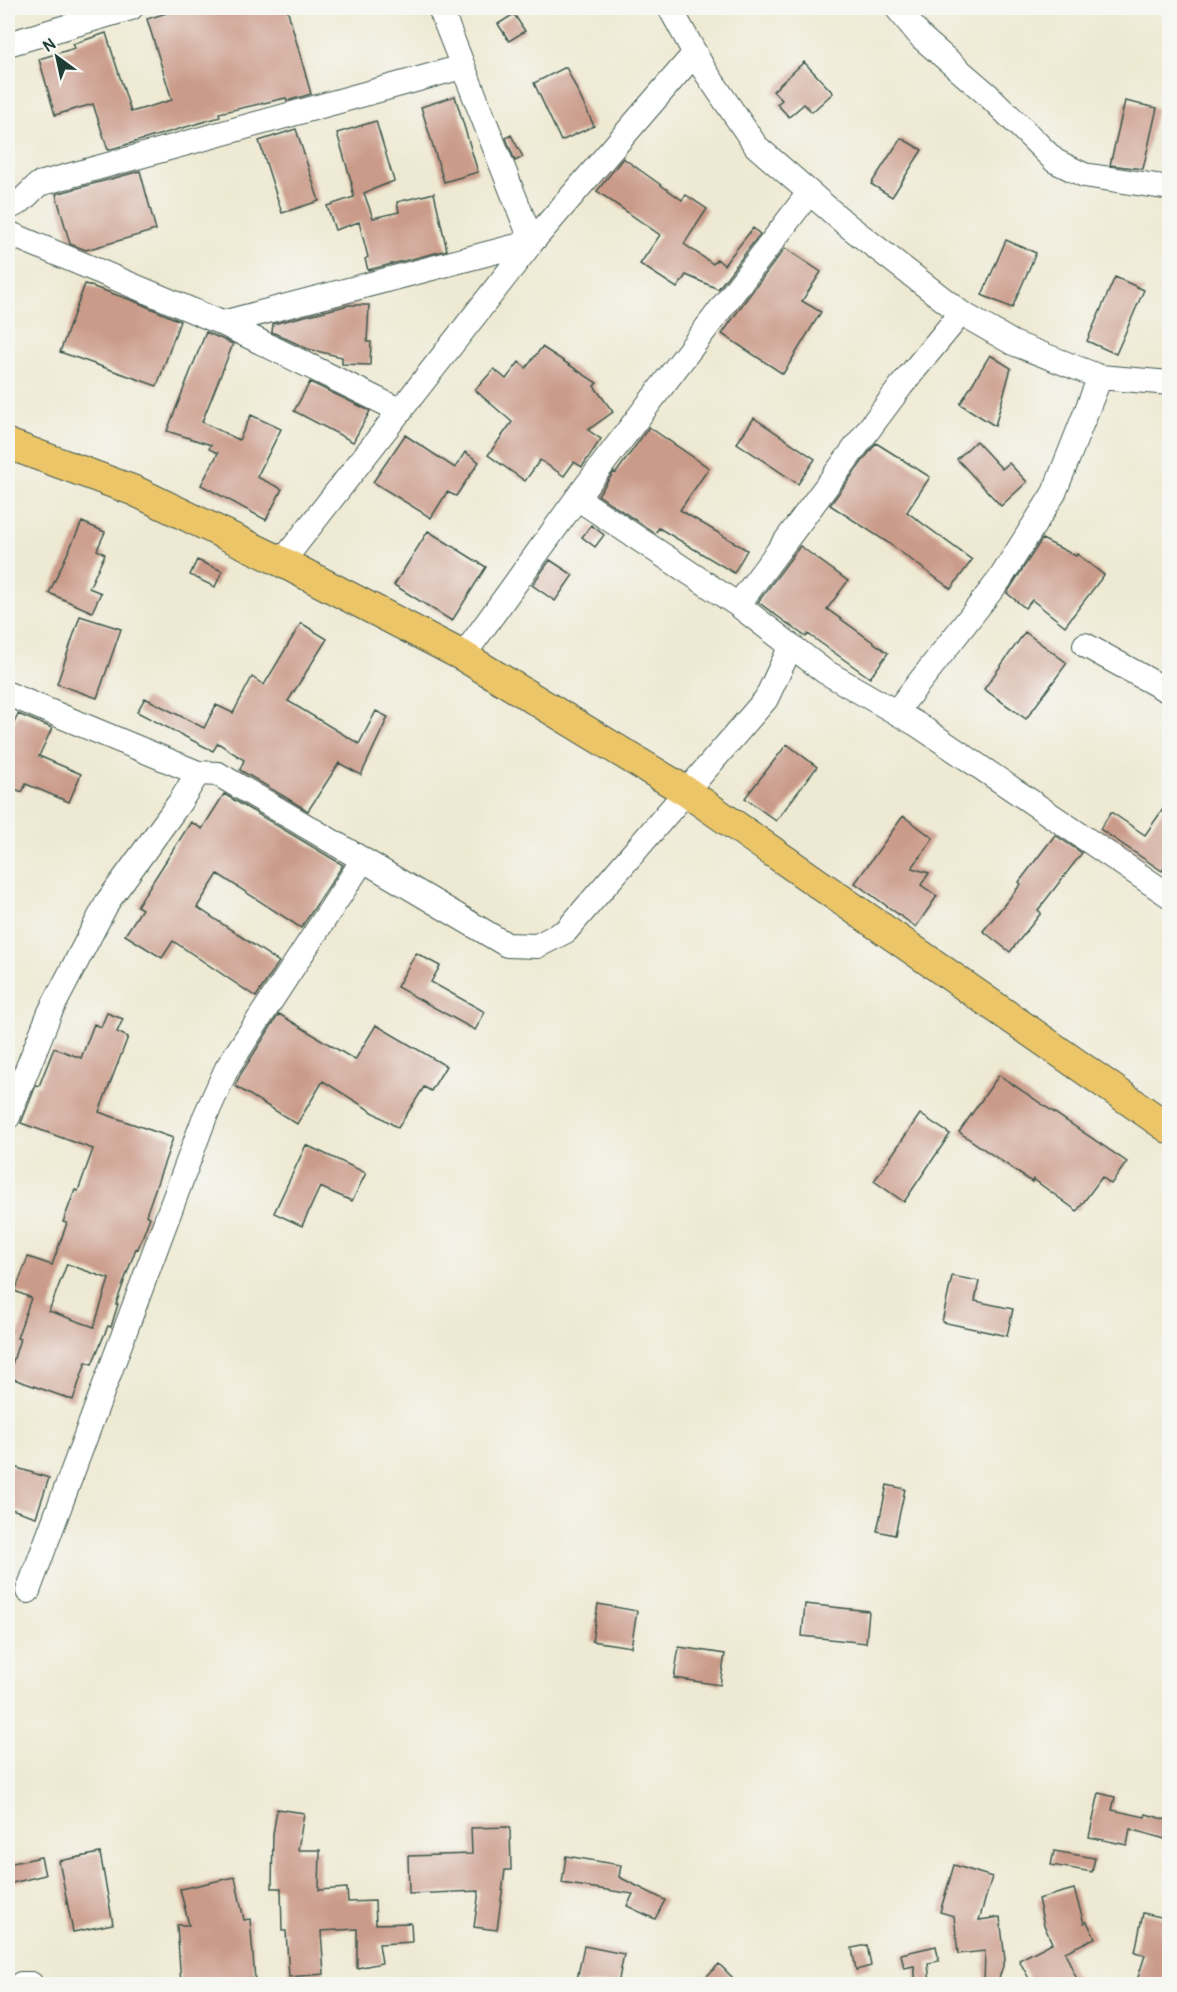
<svg xmlns="http://www.w3.org/2000/svg" width="1177" height="1992" font-family="Pangolin,sans-serif">
<style>
.building{fill:#cb9b8a;fill-rule:evenodd}
.lines{fill:none;stroke-linecap:round;stroke-linejoin:round}
.minor-casing{stroke:#3e574c;stroke-width:26}
.major-casing{stroke:#3e574c;stroke-width:32}
.minor{stroke:#fff;stroke-width:24}
.major{stroke:#ecc569;stroke-width:30}
</style>
<rect width="100%" height="100%" fill="#f6f6f2"/>
<filter id="ink" filterUnits="userSpaceOnUse"><feTurbulence type="fractalNoise" baseFrequency=".0167" numOctaves="2"/><feDisplacementMap in="SourceGraphic" scale="12" xChannelSelector="R" yChannelSelector="G"/><feConvolveMatrix kernelMatrix="1 2 1 2 8 2 1 2 1" color-interpolation-filters="sRGB"/></filter>
<filter id="wash" filterUnits="userSpaceOnUse"><feTurbulence type="fractalNoise" baseFrequency=".008" numOctaves="4" result="noise"/><feDisplacementMap in="SourceGraphic" scale="24" xChannelSelector="R" yChannelSelector="G"/><feGaussianBlur stdDeviation="1.35" result="paint"/><feColorMatrix in="noise" values="0 0 0 0 0 0 0 0 0 0 0 0 0 0 0 0 0 1.4 0 .05"/><feComposite in="paint" operator="in"/></filter>
<g filter="url(#wash)">
<rect width="100%" height="100%" fill="#eee9d2"/>
<g id="blocks">
<path class="building" d="M183 8H187L188 12 207 8H287L311 94 287 101 286 98 219 113 220 117 108 150 93 104 55 115 39 59 75 48 73 44 106 33 131 112 172 100 147 19Z
M514 14 525 31 509 41 498 24Z
M804 62 833 93 812 112 804 104 789 117 777 104 782 100 773 91Z
M566 67 594 126 561 141 534 83Z
M455 96 478 172 444 182 421 107Z
M1125 101 1157 108 1143 169 1110 165Z
M376 121 394 181 364 193 373 218 399 212 397 202 434 193 447 250 368 270 365 259 368 257 359 222 335 230 327 206 354 197 351 184H352L337 133Z
M296 129 319 201 282 213 259 141Z
M511 135 523 157 515 161 506 138Z
M901 138 922 150 892 197 871 184Z
M623 158 682 200 686 195 707 209 684 244 713 264 717 259 724 265 753 228 760 234 718 289 686 275 677 288 640 264 660 235 597 191Z
M140 171 156 230 86 250 70 244 56 194Z
M1006 240 1036 253 1012 308 982 295Z
M785 248 821 272 802 301 821 312 783 374 722 334 745 301Z
M1115 277 1144 290 1116 354 1087 341Z
M85 284 134 301 180 321 157 386 60 352Z
M349 305H369L367 342H371L370 365 342 364V357L308 349 272 332 273 324Z
M206 332 233 344 202 422 239 440 251 415 281 429 257 477 282 489 266 520 201 485 218 453 209 449 211 445 167 431Z
M542 347 597 383 594 386 613 412 588 430 601 439 582 467 574 462 564 476 540 460 525 481 488 455 512 422 475 390 494 369 506 379 519 362 526 368Z
M990 355 1011 368 995 426 960 404Z
M310 382 370 411 353 442 294 411Z
M754 418 815 459 798 484 737 443Z
M649 427 709 468 680 510 747 550 734 573 659 528 655 533 598 495 614 472 616 473Z
M405 435 455 468 465 452 479 462 456 496 447 492 431 518 373 482Z
M976 441 1002 469 1009 463 1027 482 1001 506 957 459Z
M876 443 930 477 907 512 972 560 951 589 887 542 830 505Z
M82 522 105 532 97 550 105 554 89 588 101 593 92 612 49 593Z
M591 525 604 535 595 547 582 537Z
M428 531 486 567 452 621 394 585Z
M1042 539 1076 556 1077 554 1104 575 1065 626 1032 600 1025 608 1007 593Z
M800 546 848 581 827 609 888 653 870 678 808 634 806 637 758 602Z
M197 560 222 571 215 587 190 575Z
M550 560 573 575 555 601 532 585Z
M80 616 121 629 97 698 57 684Z
M301 623 327 639 288 701 359 744 376 711 388 717 361 775 339 763 308 811 240 770 244 760 218 743 213 751 137 712 145 698 204 728 216 705 233 713 252 677 264 685Z
M1025 632 1067 663 1026 719 984 689Z
M18 714 52 728 39 756 81 774 69 802 26 784 22 792 8 786V737Z
M787 744 817 767 776 821 745 798Z
M224 794 343 865 301 928 218 874 197 907 279 962 256 997 173 941 162 958 125 935 142 909 137 906 191 822 202 829Z
M1170 799V860L1162 871 1100 829 1111 812 1145 835Z
M903 816 933 838 912 868 929 873 921 885 937 896 916 927 855 883Z
M1055 835 1082 853 1038 910 1041 913 1010 952 983 931 1021 884 1019 882Z
M416 953 440 966 431 982 485 1012 475 1030 397 987Z
M107 1013 123 1019 117 1032 128 1037 99 1112 173 1138 146 1215 150 1217 138 1249 136 1248 116 1304H118L111 1327 108 1326 92 1364 86 1362 73 1400 8 1377 20 1339 17 1338 31 1298 15 1291 28 1257 52 1265 67 1223 63 1222 75 1190 78 1191 93 1149 21 1123 36 1085 39 1086 54 1048 81 1058 94 1024 101 1027ZM67 1264 109 1279 94 1327 49 1311Z
M279 1014 355 1060 376 1025 446 1066 431 1091 424 1087 398 1128 323 1081 297 1124 235 1086 240 1075Z
M999 1075 1127 1162 1111 1184 1102 1177 1077 1211 1033 1179 1032 1182 959 1132Z
M920 1114 950 1134 904 1202 874 1181Z
M306 1145 366 1173 352 1201 320 1187 302 1226 274 1213Z
M952 1276 979 1281 975 1301 1013 1309 1007 1336 942 1322Z
M8 1465 49 1478 36 1517 8 1508Z
M887 1485 905 1489 895 1535 877 1531Z
M598 1604 637 1611 631 1647 592 1641Z
M805 1604 869 1611 866 1643 802 1636Z
M679 1647 725 1654 720 1685 674 1678Z
M1099 1793 1115 1797 1112 1810 1145 1817 1146 1814 1170 1821 1165 1839 1130 1829 1127 1845 1089 1837Z
M277 1809 304 1813 298 1850H320L319 1890 347 1888 348 1902 375 1901 376 1924 411 1923 412 1942 379 1944 382 1963 357 1968V1929L321 1931 324 1974 289 1977 286 1931H282L281 1888H272L273 1835Z
M510 1827 511 1870H505L497 1930 474 1927 479 1891 409 1894 408 1856 472 1854 471 1828Z
M1054 1851 1095 1858 1092 1872 1051 1865Z
M100 1853 113 1924 73 1932 59 1861Z
M566 1856 621 1865 619 1877 665 1900 655 1919 627 1906 633 1894 562 1883Z
M41 1857 45 1875 8 1884V1864Z
M954 1865 992 1877 979 1920 1000 1917 1005 1960 997 1984H984L985 1951 958 1954 954 1916 940 1912Z
M235 1877 244 1920 250 1919 255 1979 229 1980 230 1984H205V1982L181 1984 177 1925H189L180 1889Z
M1074 1889 1084 1923 1087 1922 1095 1938 1065 1952 1079 1984H1032L1019 1960 1052 1943 1044 1925 1038 1899Z
M1143 1913 1170 1919V1984H1136L1145 1955 1135 1952Z
M867 1945 871 1966 856 1970 852 1948Z
M584 1946 624 1954 618 1984H576Z
M936 1946 939 1961 928 1963 930 1984H916L914 1966 904 1968 901 1954Z
M719 1964 739 1984H699Z"/>
</g>
</g>
<g filter="url(#ink)">
<use href="#blocks" fill-opacity="0" stroke="#3e574c" stroke-width="1.5"/>
<g class="lines">
<defs>
<path id="minor" d="M440 8 532 242
M670 8 703 68 756 146 847 225 961 313 1013 343 1100 377 1170 383
M897 8 922 38 988 95 1055 161 1084 175 1170 188
M8 44 131 8
M8 207C23 203 28 193 39 184L462 67
M8 233 222 323 401 411
M222 323 532 242
M577 498 738 605 824 671 918 725 1170 896
M282 562 532 242 695 53
M738 605 901 386 961 313
M1085 645 1170 692
M463 656 577 498 809 193
M8 694 198 773
M896 712 1000 579 1054 493 1100 377
M8 1117 50 1012 108 901 180 802 198 773 218 774 507 945 537 946 566 931 766 699 791 646
M28 1591 204 1119 227 1068 363 860
M21 1984H31"/>
<path id="major" d="M8 444 135 491 282 562 463 656 687 792 1170 1129"/>
</defs>
<use href="#minor" class="minor-casing"/>
<use href="#major" class="major-casing"/>
<use href="#minor" class="minor"/>
<use href="#major" class="major"/>
</g>
</g>
<rect width="1177" height="1992" fill="none" stroke="#f6f6f2" stroke-width="30"/>
<g transform="translate(57 57) rotate(327)" stroke="#f6f6f2" stroke-width="4.5" paint-order="stroke">
<path d="M0-4.5L10 22L0 15L-10 22Z" fill="#1f3d34"/>
<text y="-9" font-size="16" font-weight="bold" text-anchor="middle" fill="#1f3d34">N</text>
</g>
</svg>
